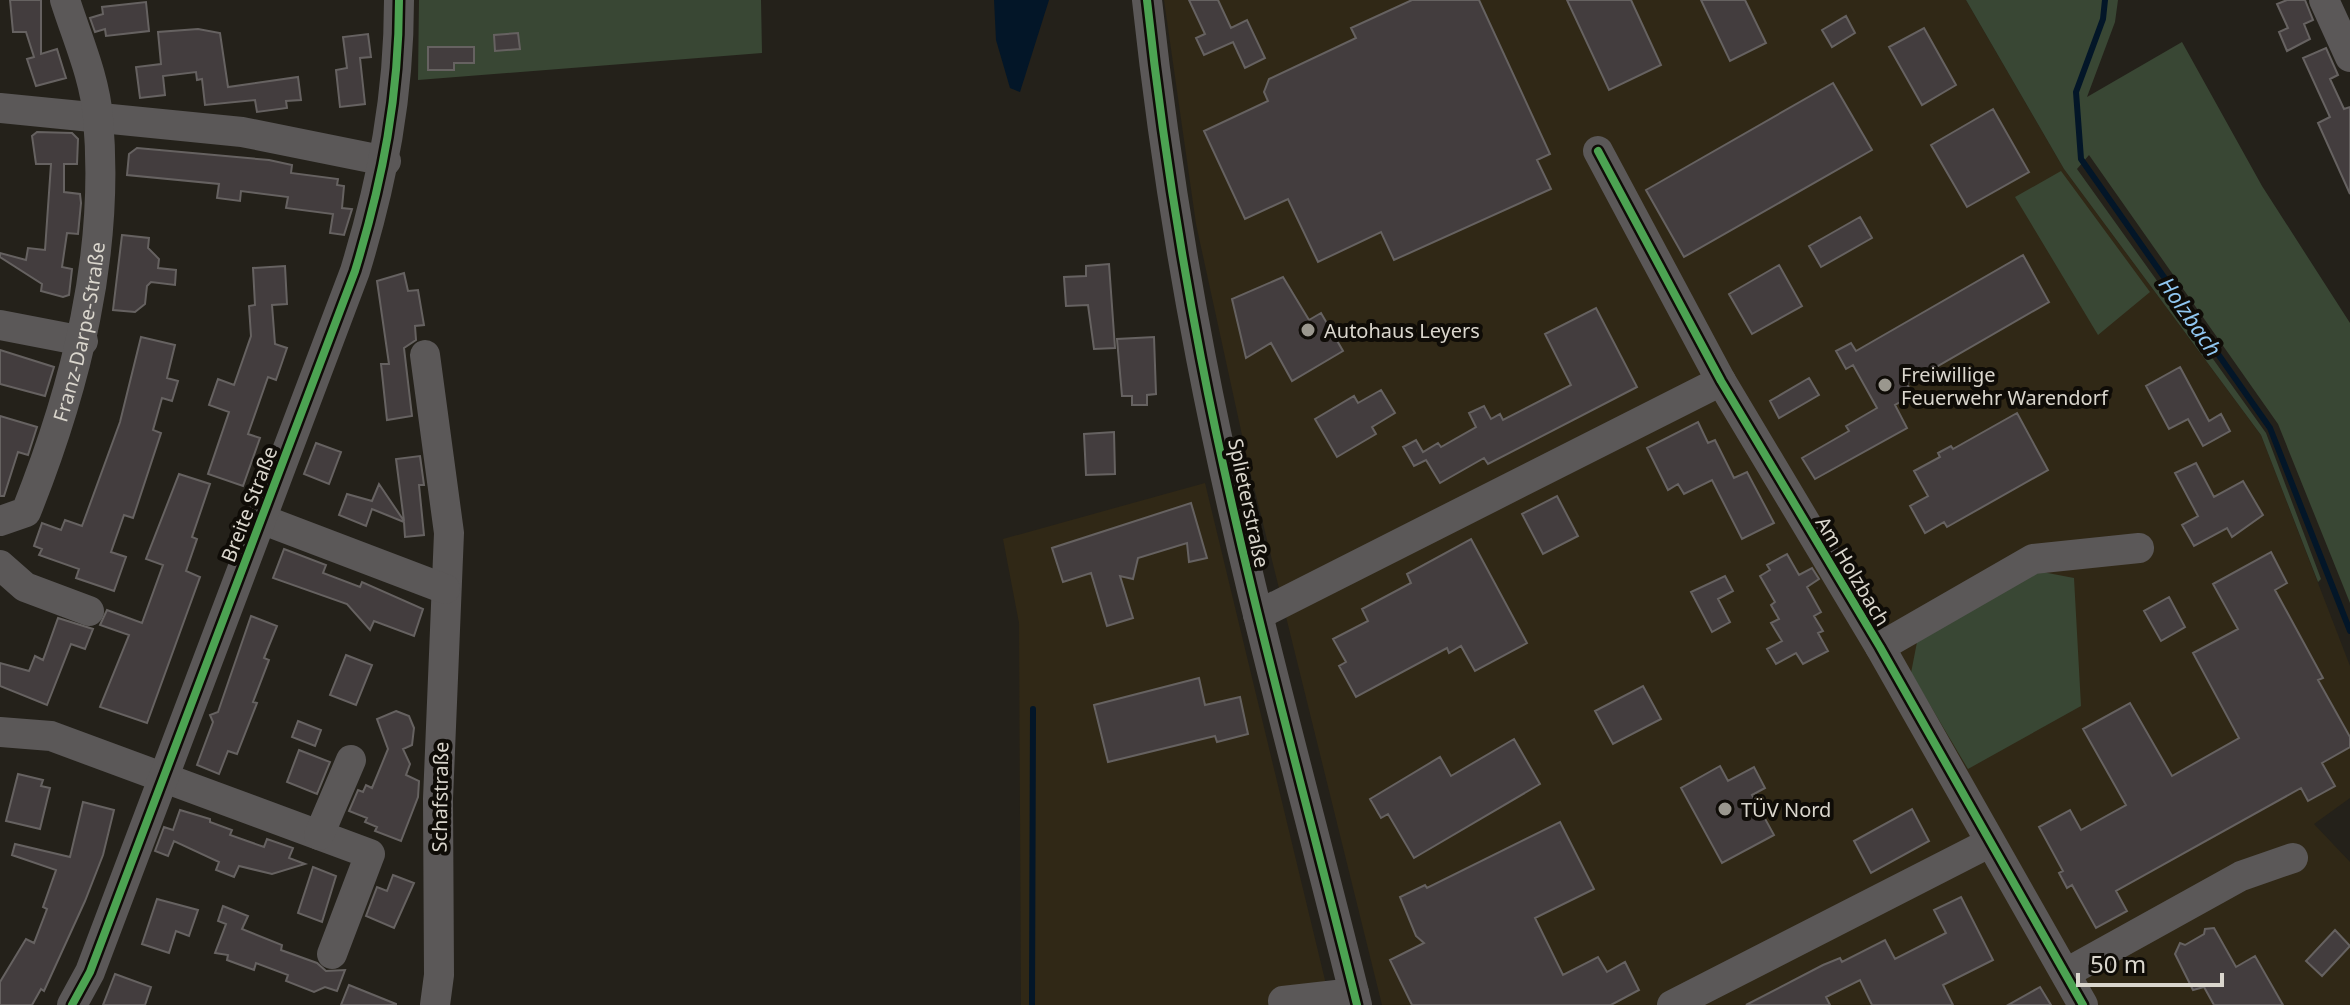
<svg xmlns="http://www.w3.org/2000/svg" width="2350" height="1005" font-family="'Noto Sans',sans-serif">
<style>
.built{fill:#302816}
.green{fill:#394734}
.water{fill:#031628}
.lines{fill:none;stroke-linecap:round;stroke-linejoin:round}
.stream{stroke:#031628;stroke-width:6}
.building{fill:#433d3e;stroke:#666261;stroke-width:2}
.minor{stroke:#5b5858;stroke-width:30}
.cycleway-casing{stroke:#0f0c07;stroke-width:13}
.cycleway{stroke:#4ca352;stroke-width:8}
.poi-dot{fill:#9a978e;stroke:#0f0c07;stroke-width:3}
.labels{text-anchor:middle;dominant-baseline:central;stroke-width:8;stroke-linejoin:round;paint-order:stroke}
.poi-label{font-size:20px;fill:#dad6cd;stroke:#0f0c07;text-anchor:start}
.street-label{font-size:20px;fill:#dad6cd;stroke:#0f0c07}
.water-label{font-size:22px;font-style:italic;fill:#90c6f0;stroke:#0f0c07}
</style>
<rect width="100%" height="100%" fill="#24211a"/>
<path class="built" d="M1164 0H1966L2064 169 2261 435 2350 666V798L2314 824 2350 862V1005H1382L1249 467 1196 224Z
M1205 483 1331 1005H1021L1019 623 1003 539Z"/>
<path class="green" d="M419 0H761L762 53 418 80Z
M1966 0H2118L2115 22 2087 97 2182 42 2262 186 2350 323V603L2278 424 2089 155 2077 169 2266 433 2321 579 2318 582 2261 435 2064 169Z
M2061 171 2150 292 2098 335 2015 197Z
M2032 570 2074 578 2081 706 1968 769 1911 673 1918 637Z"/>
<path class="water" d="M994 0H1049L1020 92 1010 88 996 40Z"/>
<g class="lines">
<path class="stream" d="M2105 0 2103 19 2076 92 2081 159 2270 428 2350 631
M1032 1005 1033 709"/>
</g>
<path class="building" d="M10 0H41V54L57 49 66 78 36 86 27 59 34 57 26 32H13Z
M1189 0H1218L1231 28 1247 20 1265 58 1245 68 1233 42 1204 55 1196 38 1205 34Z
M1412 0H1479L1550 154 1537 160 1551 189 1394 260 1381 232 1318 262 1288 199 1245 219 1204 131 1268 101 1264 92 1269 79 1356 38 1351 28Z
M1567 0H1631L1661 65 1609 90Z
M1701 0H1745L1766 43 1730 61Z
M2287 0H2305L2313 20 2304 24 2310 39 2287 51 2279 32 2288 28 2277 4Z
M146 2 149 31 106 36 105 29 95 32 90 18 103 14 102 7Z
M1846 16 1855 33 1832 47 1822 30Z
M1924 28 1956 85 1922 105 1889 47Z
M198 29 220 33 228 87 298 77 301 100 286 101 287 108 257 112 255 100 205 105 202 79 197 80 196 72 163 76 165 95 140 98 136 67 161 64 158 32Z
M518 33 520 49 495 51 494 35Z
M368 34 371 57 360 58 365 104 340 107 336 70 347 68 343 37Z
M428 47H474V63H454V70H428Z
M2326 48 2338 75 2330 79 2344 109 2350 107V194L2318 123 2330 117 2303 58Z
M1833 83 1872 150 1684 257 1646 190Z
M1993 109 2029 172 1967 207 1931 145Z
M37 132 72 133 78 139 77 164H64V192L80 194 81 203 78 234 67 233 62 267 72 269 69 295 63 297 41 291 42 284 0 257V253L26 260 28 248 45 250 51 164H36L32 136Z
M137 148 269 160 292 165 291 173 338 179 337 185 344 186 342 208 352 209 344 235 330 233 333 214 286 208 288 197 241 191 240 201 217 198 219 184 127 175 129 154Z
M1860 217 1872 238 1821 267 1809 246Z
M122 235 149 238 148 248 159 259 158 268 176 270 175 285 151 282 147 286 145 304 135 312 113 310Z
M2023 255 2049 302 1907 384 1913 395 1895 405 1907 428 1815 479 1802 458 1849 431 1846 426 1877 408 1853 365 1846 369 1836 351 1851 343 1856 351Z
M1109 264 1115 348 1094 349 1088 305 1066 306 1064 277 1086 276V266Z
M1779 265 1802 306 1752 334 1729 294Z
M285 266 287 304 272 305 275 344 287 348 276 380 268 377 248 434 260 438 243 486 208 474 229 412 209 405 218 379 234 385 251 336 249 306 255 305 253 268Z
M404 273 408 291 418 290 424 325 415 326 416 340 404 348 412 416 387 420 381 364H389L377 281Z
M1283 277 1309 320 1321 313 1343 351 1292 381 1271 343 1246 358 1232 299Z
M1596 308 1637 387 1488 464 1484 458 1440 483 1426 460 1414 466 1403 447 1416 440 1423 452 1438 443 1441 447 1476 427 1469 413 1484 406 1491 419 1500 414 1503 420 1571 385 1545 334Z
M141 337 175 345 167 378 178 381 172 401 162 398 153 430 161 433 133 518 124 515 111 552 126 557 114 591 76 578 79 569 39 555 42 549 34 546 42 523 61 530 65 520 82 526 120 422Z
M1154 337 1156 394 1147 395V405H1132V396H1122L1117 339Z
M0 350 54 367 45 396 0 384Z
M2180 367 2209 421 2221 414 2230 431 2203 446 2188 419 2169 429 2146 386Z
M1809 378 1819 395 1779 418 1770 401Z
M1381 390 1395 413 1372 427 1376 434 1337 457 1315 419 1354 396 1358 403Z
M2017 413 2048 470 1947 527 1944 522 1925 533 1910 506 1928 496 1914 471 1940 457 1938 453 1951 446 1953 449Z
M0 416 37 427 28 455 18 452 4 496H0Z
M1698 422 1708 443 1715 440 1734 478 1747 472 1774 523 1742 539 1712 480 1684 494 1678 484 1668 490 1647 448Z
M1114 432 1115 474 1086 475 1084 434Z
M316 443 341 452 329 484 304 474Z
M420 456 424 485H419L424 535 405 537 404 522 372 509 366 526 339 515 347 494 372 501 379 484 404 521 396 459Z
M2196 463 2214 497 2243 481 2263 515 2232 537 2227 528 2194 546 2182 525 2198 516 2175 473Z
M179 474 210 484 192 537 197 539 186 571 200 577 147 723 100 707 129 635 100 625 107 610 142 623 163 565 146 559Z
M1557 496 1578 536 1543 554 1522 514Z
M1191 503 1207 558 1189 562 1187 543 1138 558 1133 579 1120 576 1133 618 1107 626 1091 573 1063 582 1052 548Z
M1471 539 1527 643 1475 671 1461 646 1449 653 1447 648 1356 697 1339 666 1346 662 1333 639 1368 621 1362 609 1411 583 1407 574Z
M284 549 326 565 323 573 360 587 362 582 423 609 414 636 374 621 370 630 347 604 273 578Z
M2271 552 2287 583 2275 590 2323 678 2318 680 2350 737V747L2322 763 2335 786 2308 801 2301 788 2116 891 2127 911 2096 928 2072 885 2067 888 2059 873 2063 871 2039 827 2070 810 2081 830 2126 805 2083 729 2130 703 2172 776 2239 738 2193 653 2238 629 2213 584Z
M1787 554 1799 575 1812 568 1819 579 1807 587 1821 612 1814 616 1823 631 1818 633 1828 651 1803 664 1796 653 1776 664 1767 649 1782 641 1771 623 1779 619 1771 605 1775 602 1760 576 1770 570 1767 565Z
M1725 576 1733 591 1718 599 1730 622 1712 632 1691 592Z
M2169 597 2185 627 2161 641 2144 611Z
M251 616 277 626 264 658 269 660 253 702 257 703 237 754 228 751 219 774 197 765 213 722 210 715 218 712Z
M58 618 93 629 85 649 71 644 47 705 0 686V663L29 671 35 656 43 660Z
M346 655 372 665 356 705 330 695Z
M1199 678 1205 705 1240 697 1248 734 1217 742 1215 736 1108 762 1094 705Z
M1643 686 1661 719 1613 744 1595 711Z
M396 711 409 716 414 728 412 745 403 749 410 764 406 775 419 781 418 797 401 841 375 831 377 827 365 822 367 818 349 811 358 790 363 792 366 785 372 788 388 749 377 719Z
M298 721 321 730 315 746 292 737Z
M1514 739 1540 784 1414 858 1388 814 1381 818 1370 799 1440 757 1451 776Z
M299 750 330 762 317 794 287 782Z
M1720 766 1728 781 1754 767 1765 788 1752 795 1774 835 1722 863 1681 788Z
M18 774 43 780 41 786 50 788 40 829 6 821Z
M83 802 114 810 103 855 85 901 44 991 41 989 32 1005H0V982L26 939 34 943 47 909 43 907 56 870 12 855 15 844 70 857Z
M1912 809 1929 841 1871 873 1854 841Z
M180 810 210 819V822L232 830 230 835 264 847 267 839 293 848 289 858 305 864 272 874 239 866 234 877 216 870 219 862 174 841 168 856 155 851 164 827 173 830Z
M1560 822 1594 889 1535 918 1563 975 1598 957 1607 972 1625 962 1639 990 1611 1005H1412L1390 960 1424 943 1416 936 1400 897 1425 885 1427 888Z
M313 867 336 876 322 922 298 913Z
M393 875 414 883 394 928 366 916 377 887 387 891Z
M1961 897 1993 960 1943 985 1953 1005H1872L1860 980 1826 997 1830 1005H1746L1823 965 1840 958 1842 962 1885 940 1895 959 1946 933 1934 910Z
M157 899 198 910 189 936 176 931 169 953 142 944Z
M223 906 248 916 242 929 282 945 281 950 317 963 326 971 345 970 337 991 325 987 314 992 286 981 288 975 256 963 254 970 227 960 228 955 215 953 226 924 218 921Z
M2214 928 2236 967 2255 956 2283 1005H2214L2204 987 2193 990 2175 954 2180 943 2185 945 2204 934 2205 929Z
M2335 930 2350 946 2322 976 2306 961Z
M115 974 151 987 145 1005H103Z
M349 985 396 1004V1005H341Z
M2040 987 2051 1005H2008Z"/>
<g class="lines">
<g class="minor">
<path d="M1147 0C1160 120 1178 239 1201 358 1243 576 1304 790 1357 1005"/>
<path d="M2324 0 2350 57"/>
<path d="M0 108 242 132 386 161"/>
<path d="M1598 151 1721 381 1880 647 2083 1005"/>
<path d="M0 325 83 341"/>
<path d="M425 355 449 533 438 799 439 975 435 1005"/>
<path d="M261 519 445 589"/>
<path id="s1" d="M0 521 26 512C76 387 110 253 98 118 95 78 77 38 65 0"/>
<path d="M0 565 25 587 89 611"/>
<path d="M1258 615 1721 381"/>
<path d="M1880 647 2033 559 2139 548"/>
<path d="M0 732 51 736 370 854 332 954"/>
<path d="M319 835 351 760"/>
<path d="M2066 973 2241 876 2293 858"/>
<path d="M1283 1001 1354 993"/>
<path d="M72 1005 90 972 355 271C383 179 399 96 399 0"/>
<path d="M1672 1005 1989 843"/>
</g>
<defs>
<path id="cycleway" d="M1147 0C1160 120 1178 239 1201 358 1243 576 1304 790 1357 1005
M1598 151 1721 381 1880 647 2083 1005
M72 1005 90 972 355 271C383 179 399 96 399 0"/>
</defs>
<use href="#cycleway" class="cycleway-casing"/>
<use href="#cycleway" class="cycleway"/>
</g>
<g class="poi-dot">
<circle cx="1308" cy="330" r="8"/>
<circle cx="1885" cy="385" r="8"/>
<circle cx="1725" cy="809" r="8"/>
</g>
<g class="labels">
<g class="poi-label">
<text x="1324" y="330">Autohaus Leyers</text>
<text x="1901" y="374">Freiwillige<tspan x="1901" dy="23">Feuerwehr Warendorf</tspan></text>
<text x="1741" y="809">TÜV Nord</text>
</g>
<g class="street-label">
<text stroke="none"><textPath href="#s1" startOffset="216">Franz-Darpe-Straße</textPath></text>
<text transform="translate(1249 503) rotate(78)">Splieterstraße</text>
<text transform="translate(249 504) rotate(-69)">Breite Straße</text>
<text transform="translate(1853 571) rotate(59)">Am Holzbach</text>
<text transform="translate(440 797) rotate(-89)">Schafstraße</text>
</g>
<g class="water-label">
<text transform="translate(2191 316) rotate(55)">Holzbach</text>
</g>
</g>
<path d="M2078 973v12h144v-12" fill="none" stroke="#dad6cd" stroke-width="4"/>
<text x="2090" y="973" font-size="24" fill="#dad6cd" stroke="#0f0c07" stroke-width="6" paint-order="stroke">50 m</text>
</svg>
